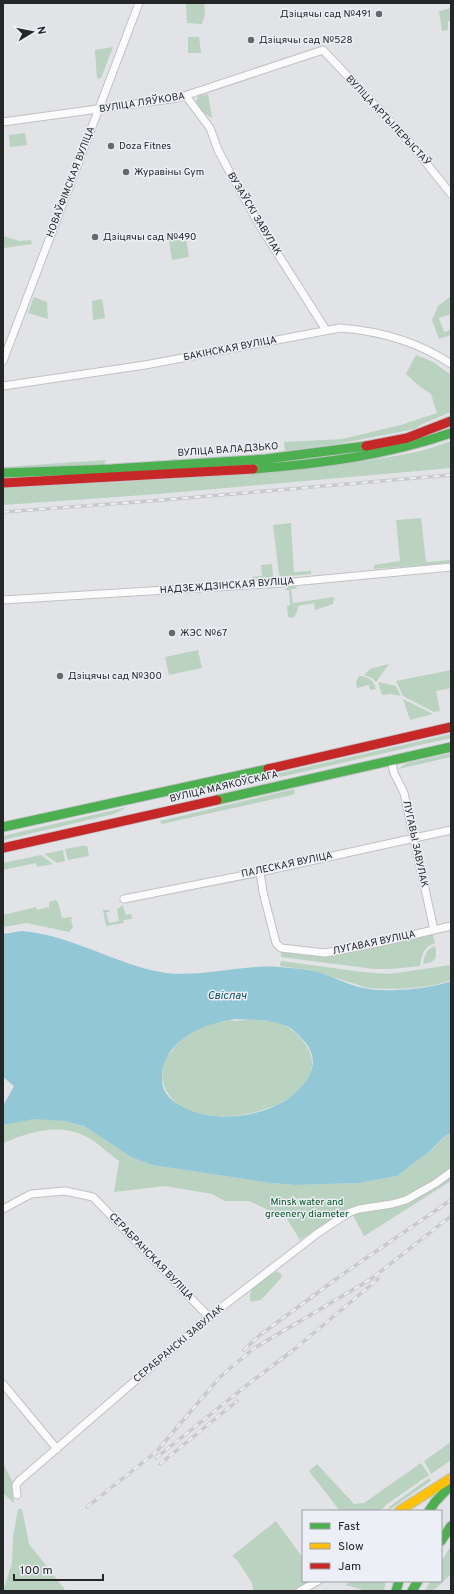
<svg xmlns="http://www.w3.org/2000/svg" width="454" height="1594" font-family="Overpass,sans-serif">
<style>
.green{fill:#bad2c0}
.water{fill:#92c8d6;fill-rule:evenodd}
.lines{fill:none;stroke-linecap:round;stroke-linejoin:round}
.street-casing{stroke:#c0c1c4;stroke-width:9}
.fast-casing{stroke:#c0c1c4;stroke-width:11}
.slow-casing{stroke:#c0c1c4;stroke-width:11}
.jam-casing{stroke:#c0c1c4;stroke-width:11}
.street{stroke:#fbfbfb;stroke-width:7}
.fast{stroke:#4caf50;stroke-width:9}
.slow{stroke:#ffc107;stroke-width:9}
.jam{stroke:#c62828;stroke-width:9}
.rail-casing{stroke:#cacacb;stroke-width:3.5}
.rail{stroke:#edeff6;stroke-width:2;stroke-dasharray:6;stroke-linecap:butt}
.poi-dot{fill:#67686b;stroke:#edeff6;stroke-width:1.5}
.labels{text-anchor:middle;dominant-baseline:central;stroke-width:3;stroke-linejoin:round;paint-order:stroke}
.poi-label{font-size:10px;fill:#252628;stroke:#edeff6;text-anchor:start}
.street-label{font-size:10px;fill:#252628;stroke:#edeff6}
.park-label{font-size:10px;fill:#025520;stroke:#edeff6}
.water-label{font-size:11px;font-style:italic;fill:#0b505e;stroke:#edeff6}
</style>
<rect width="100%" height="100%" fill="#e2e3e7"/>
<path class="green" d="M186 3H204L205 14 202 24 187 23Z
M451 8V21H448V30L442 31 439 11Z
M188 37H199L201 53H188Z
M113 47 101 78 97 79 95 50Z
M208 94 212 117 211 118 198 108 196 102 198 96Z
M25 133 27 145 10 147 9 135Z
M3 236 19 241 31 240 32 244 4 248Z
M186 237 189 257 172 260 169 240Z
M451 296V314L439 318 444 332 450 330 451 335 439 339 432 320 438 306Z
M34 297 47 302 48 319 28 313Z
M102 299 105 318 93 320 92 301Z
M416 355 433 362 451 375V412L420 425 415 429 337 444 285 451 284 442 342 439 401 425 437 413 431 394 418 385 406 374Z
M451 441V468L158 494 3 505V488C107 483 211 478 314 466 360 461 408 458 451 441Z
M106 460 104 464 3 470V467Z
M421 518 426 561 428 562 451 560V563L374 569V565L400 561 396 520Z
M291 523 294 572 311 571V574L281 577 279 574 273 525Z
M272 564 273 577 252 579V577L262 576 261 565Z
M295 585 297 589H291L293 603 334 597 333 604 315 610 314 603 298 606 297 612 294 617 292 618 288 617 287 606 290 605 289 590H285L288 586Z
M198 650 202 668 169 675 165 657Z
M389 664 376 682 372 678 364 675 370 669Z
M451 670V688L436 691 440 711 434 712 403 696 396 681Z
M359 676C368 676 374 680 376 689L370 690 369 685 357 688 356 682Z
M378 682 396 686 401 696 390 694 382 695Z
M403 699 433 714 410 720Z
M451 734V738L245 785V783L262 777Z
M451 753V757L398 769 407 763Z
M294 789 295 793 292 795 162 824 160 821Z
M127 807 114 814 3 840V836Z
M82 846H87L89 856 68 860 65 849Z
M63 850 65 861 57 863 44 854Z
M41 855 53 864 37 867 36 863 3 870V875V863Z
M55 900 58 902 62 918 72 917 73 918 71 919 73 927 69 932 27 923 3 927V915L36 907 37 910 49 907V902Z
M121 906H123L126 915 131 914 132 919 123 920 124 923 106 926 103 910H109L110 912H106L109 923 119 921 117 910Z
M432 932 435 943C423 947 422 955 420 966L391 969H374L281 957V952L324 956Z
M435 946C438 958 435 963 423 964 425 955 425 950 435 946Z
M281 961 362 972 389 974 451 965V980C428 989 392 990 368 988L310 970 280 966Z
M250 1018 265 1021 271 1019 284 1022V1025C291 1029 296 1033 301 1039 317 1056 315 1073 299 1091 294 1096 285 1100 278 1104L277 1106C267 1107 257 1113 247 1114 218 1119 172 1117 163 1082 161 1076 164 1065 165 1058 174 1052 179 1036 191 1030 201 1025 214 1023 225 1019 231 1022 244 1021 250 1018Z
M44 1118 64 1121 84 1126 131 1157 152 1165 270 1183 296 1185 359 1183 397 1176 434 1148 446 1135 451 1134V1181L364 1236 349 1208 300 1240 287 1219 249 1201H225L212 1194 165 1186 114 1192 119 1161C108 1153 98 1143 87 1137 59 1122 29 1132 3 1143V1125L24 1120Z
M277 1271 282 1275 281 1278 261 1300 251 1302C245 1287 266 1277 277 1271Z
M451 1442V1460L431 1474 424 1461Z
M3 1463 12 1481 14 1503 4 1494Z
M421 1463 429 1475 387 1504 380 1511H340L309 1471 317 1464 354 1504 364 1503Z
M429 1478 431 1481 389 1510V1507Z
M18 1509H22L29 1544 66 1591H3L12 1563 13 1537Z
M276 1521 303 1558V1581H311L295 1591H253L252 1583 237 1560 232 1556Z
M451 1546V1574L433 1591H425L430 1581H441V1562Z
M352 1581H386L384 1591H361V1589L345 1585Z"/>
<path class="water" d="M22 931C69 935 110 961 155 971 196 980 238 964 279 967 292 968 306 969 318 972 334 977 348 985 364 988 385 993 431 989 451 981V1134L446 1135 430 1151 397 1176 359 1183 296 1185 270 1183 152 1165 131 1157 84 1126 64 1121 34 1119 3 1125V1106L14 1086 3 1077V934ZM236 1019C252 1020 269 1019 284 1025 293 1028 299 1036 305 1042 314 1053 315 1064 309 1076 289 1114 224 1126 187 1109 175 1103 163 1096 162 1081 160 1041 203 1023 236 1019Z"/>
<g class="lines">
<defs>
<path id="street" d="M186 96 210 128 218 150 228 169 260 226 326 330
M3 122 178 98 323 50 407 139 451 194
M3 361 139 3
M3 386 145 365 340 328C380 331 417 341 451 364
M3 600 282 583 451 567
M391 759 394 773 404 793 434 930
M260 872 263 892 276 943 281 948 325 953 373 944 451 926
M124 899 260 872 451 830
M3 1209 31 1194 65 1191 93 1197 209 1317
M3 1384 57 1449
M17 1495 16 1485 19 1481 209 1317 318 1233 348 1213 359 1209 392 1204 406 1200 436 1183 451 1172
M300 1591 318 1581"/>
<path id="fast" d="M253 469C321 464 386 455 451 433
M3 473 111 469 266 459 366 446
M217 800 451 747
M3 827 268 769
M429 1511 435 1502 451 1485
M441 1541 451 1526
M396 1591 399 1581
M412 1591 418 1581"/>
<path id="slow" d="M399 1511 451 1478"/>
<path id="jam" d="M366 446 407 438 451 421
M3 483 253 469
M268 769 451 727
M3 848 217 800"/>
</defs>
<use href="#street" class="street-casing"/>
<use href="#fast" class="fast-casing"/>
<use href="#slow" class="slow-casing"/>
<use href="#jam" class="jam-casing"/>
<use href="#street" class="street"/>
<use href="#fast" class="fast"/>
<use href="#slow" class="slow"/>
<use href="#jam" class="jam"/>
<defs>
<path id="rail" d="M3 512 151 501 451 475
M244 1350 260 1335 343 1274 451 1200
M156 1458 251 1382 296 1348 378 1279
M160 1464 237 1401
M87 1507 156 1452 220 1377 253 1349 371 1279 451 1216"/>
</defs>
<use href="#rail" class="rail-casing"/>
<use href="#rail" class="rail"/>
</g>
<g class="poi-dot">
<circle cx="379" cy="14" r="4"/>
<circle cx="251" cy="40" r="4"/>
<circle cx="111" cy="146" r="4"/>
<circle cx="126" cy="172" r="4"/>
<circle cx="95" cy="237" r="4"/>
<circle cx="172" cy="633" r="4"/>
<circle cx="60" cy="676" r="4"/>
</g>
<g class="labels">
<g class="poi-label">
<text x="371" y="14" text-anchor="end">Дзіцячы сад №491</text>
<text x="259" y="40">Дзіцячы сад №528</text>
<text x="119" y="146">Doza Fitnes</text>
<text x="134" y="172">Журавіны Gym</text>
<text x="103" y="237">Дзіцячы сад №490</text>
<text x="180" y="633">ЖЭС №67</text>
<text x="68" y="676">Дзіцячы сад №300</text>
</g>
<g class="street-label">
<text transform="translate(142 103) rotate(-9)">ВУЛІЦА ЛЯЎКОВА</text>
<text transform="translate(388 121) rotate(47)">ВУЛІЦА АРТЫЛЕРЫСТАЎ</text>
<text transform="translate(71 182) rotate(-69)">НОВАЎФІМСКАЯ ВУЛІЦА</text>
<text transform="translate(254 214) rotate(59)">ВУЗАЎСКІ ЗАВУЛАК</text>
<text transform="translate(230 349) rotate(-11)">БАКІНСКАЯ ВУЛІЦА</text>
<text transform="translate(228 450) rotate(-4)">ВУЛІЦА ВАЛАДЗЬКО</text>
<text transform="translate(227 586) rotate(-4)">НАДЗЕЖДЗІНСКАЯ ВУЛІЦА</text>
<text transform="translate(224 787) rotate(-13)">ВУЛІЦА МАЯКОЎСКАГА</text>
<text transform="translate(415 844) rotate(78)">ЛУГАВЫ ЗАВУЛАК</text>
<text transform="translate(287 865) rotate(-12)">ПАЛЕСКАЯ ВУЛІЦА</text>
<text transform="translate(374 943) rotate(-12)">ЛУГАВАЯ ВУЛІЦА</text>
<text transform="translate(151 1257) rotate(46)">СЕРАБРАНСКАЯ ВУЛІЦА</text>
<text transform="translate(179 1344) rotate(-40)">СЕРАБРАНСКІ ЗАВУЛАК</text>
</g>
<g class="park-label">
<text x="307" y="1202">Minsk water and<tspan x="307" dy="12">greenery diameter</tspan></text>
</g>
<g class="water-label">
<text x="227" y="996">Свіслач</text>
</g>
</g>
<rect width="454" height="1594" fill="none" stroke="#252628" stroke-width="8"/>
<rect x="302" y="1510" width="140" height="72" fill="#edeff6" stroke="#9d9fa4"/>
<rect x="310" y="1523" width="20" height="6" fill="#4caf50" stroke="#9d9fa4"/>
<text x="338" y="1530" font-size="12" fill="#252628">Fast</text>
<rect x="310" y="1543" width="20" height="6" fill="#ffc107" stroke="#9d9fa4"/>
<text x="338" y="1550" font-size="12" fill="#252628">Slow</text>
<rect x="310" y="1563" width="20" height="6" fill="#c62828" stroke="#9d9fa4"/>
<text x="338" y="1570" font-size="12" fill="#252628">Jam</text>
<g transform="translate(32 32) rotate(80)" stroke="#edeff6" stroke-width="3" paint-order="stroke">
<path d="M0-3L7 15L0 10L-7 15Z" fill="#252628"/>
<text y="-6" font-size="11" font-weight="bold" text-anchor="middle" fill="#252628">N</text>
</g>
<path d="M14 1574v6h89v-6" fill="none" stroke="#252628" stroke-width="2"/>
<text x="20" y="1574" font-size="12" fill="#252628" stroke="#edeff6" stroke-width="3" paint-order="stroke">100 m</text>
</svg>
